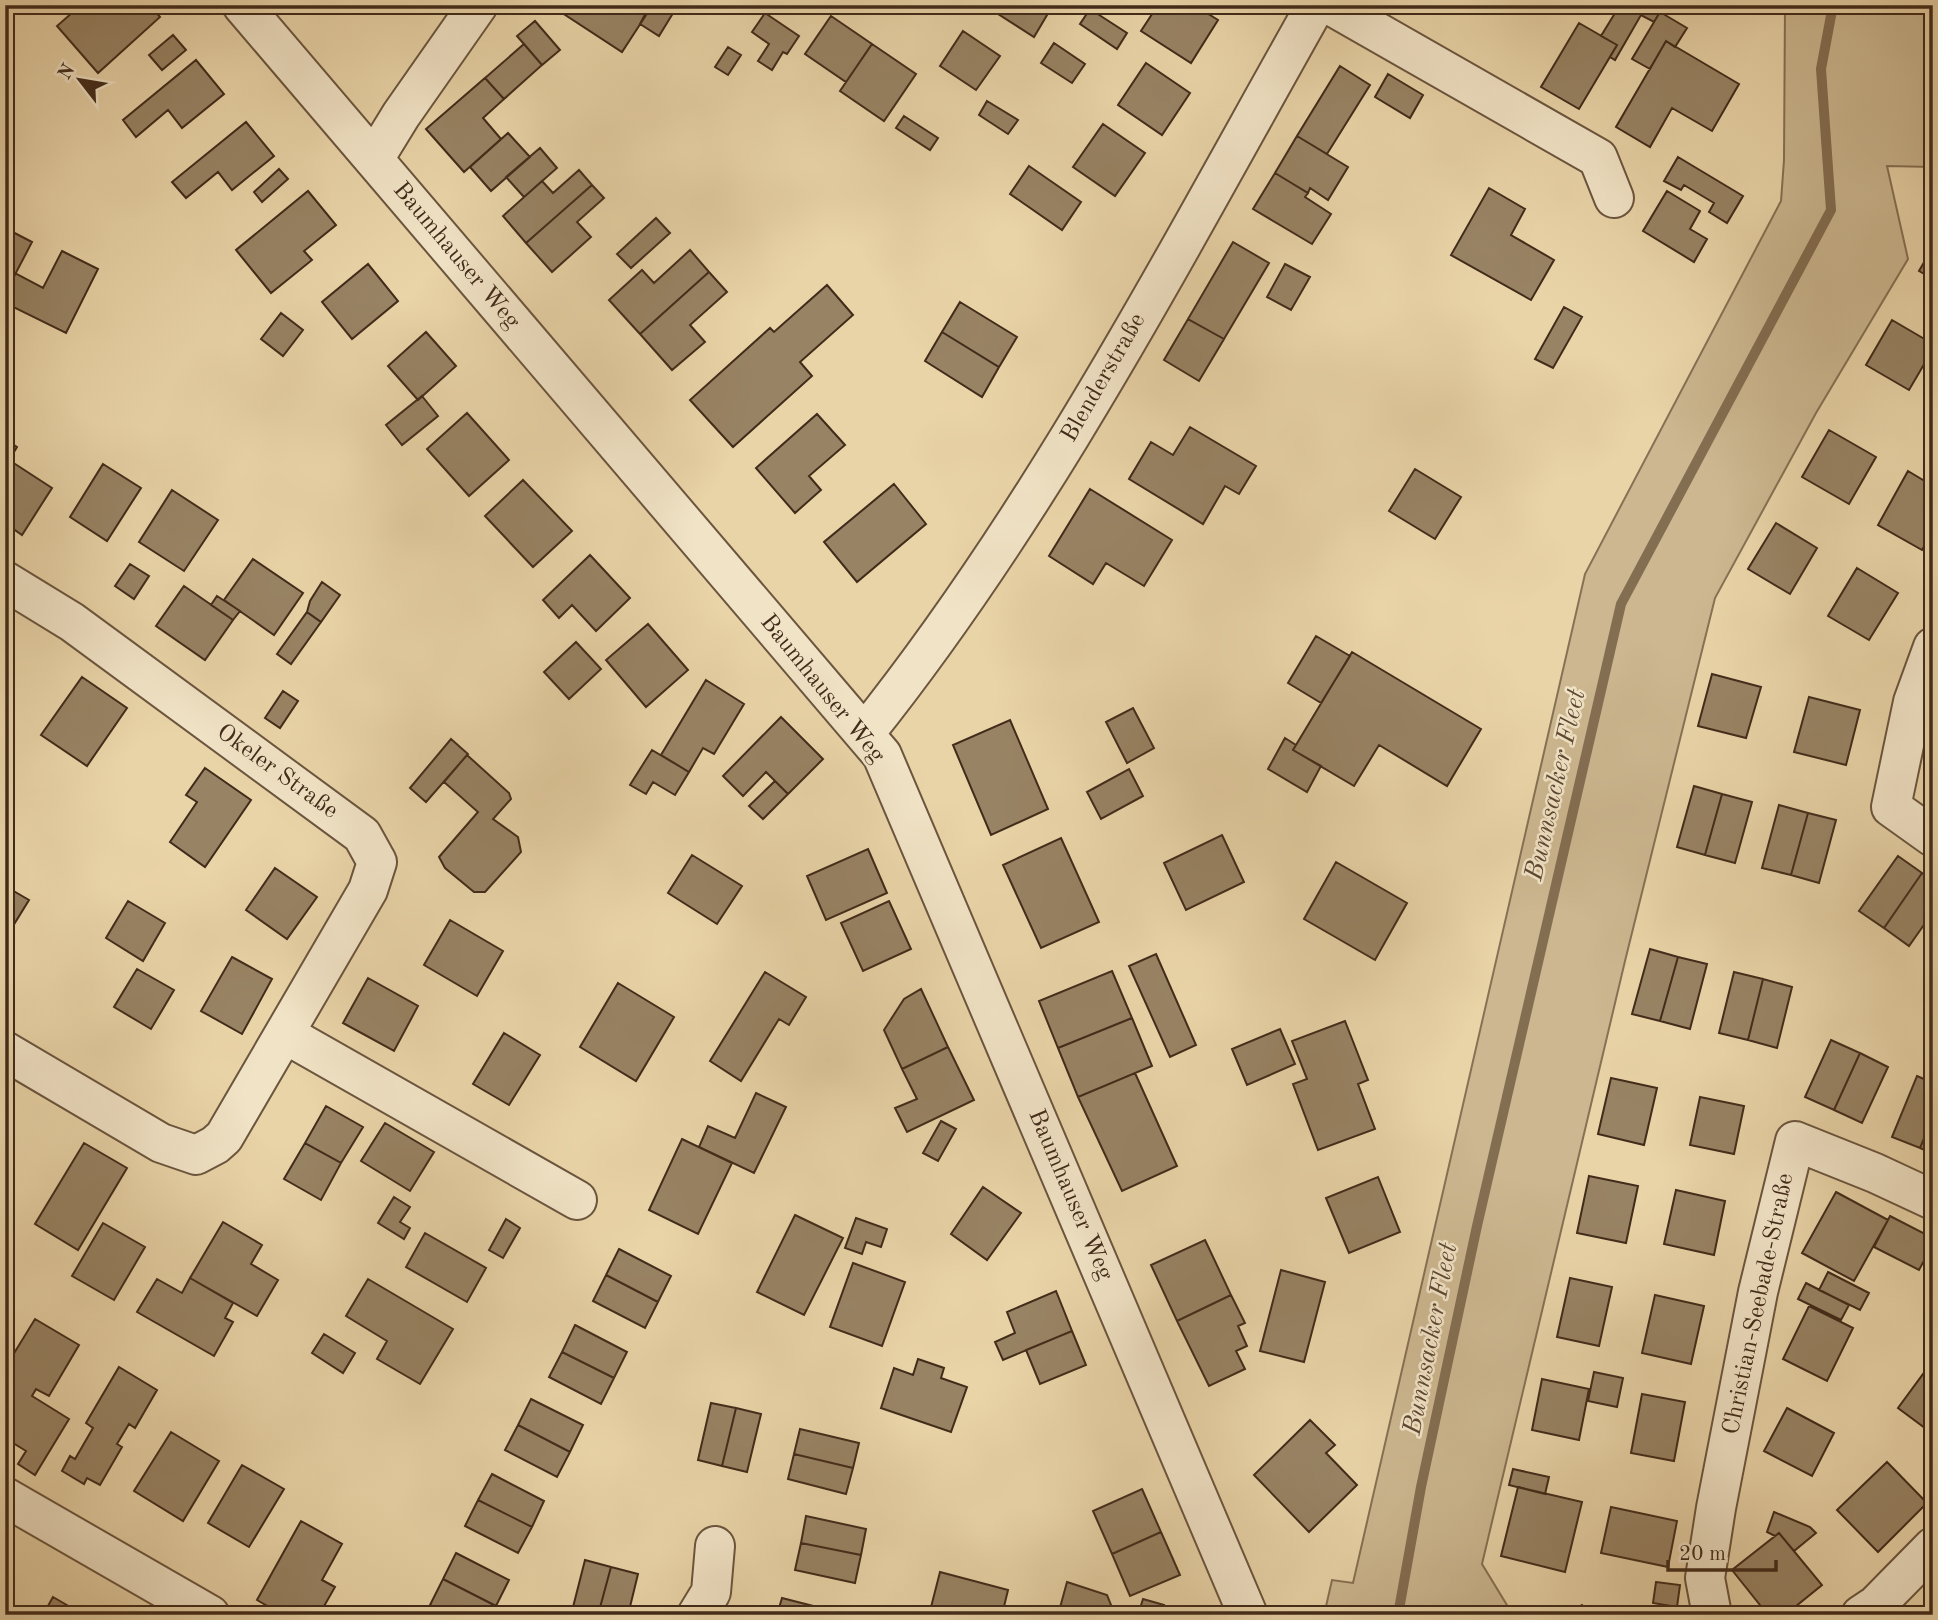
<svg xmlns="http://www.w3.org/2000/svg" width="1938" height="1620" font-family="'Old Standard TT',serif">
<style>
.green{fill:#ccb790;stroke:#867155;stroke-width:2}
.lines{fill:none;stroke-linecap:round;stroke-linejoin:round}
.stream{stroke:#846e52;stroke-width:10}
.building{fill:#988364;stroke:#412b1a;stroke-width:2}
.minor-casing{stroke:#6b553e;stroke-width:42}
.minor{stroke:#f1e3c6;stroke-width:38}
.labels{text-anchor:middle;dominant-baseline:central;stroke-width:5;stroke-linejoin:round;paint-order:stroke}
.street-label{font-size:24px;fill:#412b1a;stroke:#f1e3c6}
.water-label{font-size:26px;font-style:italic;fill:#5d4732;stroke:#f1e3c6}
</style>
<rect width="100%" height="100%" fill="#e9d4a8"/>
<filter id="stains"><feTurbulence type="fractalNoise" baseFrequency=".00286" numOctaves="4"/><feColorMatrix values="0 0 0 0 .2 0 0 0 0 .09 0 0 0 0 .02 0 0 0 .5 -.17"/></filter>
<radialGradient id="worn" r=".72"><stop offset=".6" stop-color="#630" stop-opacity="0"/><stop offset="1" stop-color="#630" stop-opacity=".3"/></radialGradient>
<path class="green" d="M1785 5H1933V167L1887 166 1908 259 1816 413 1715 598 1625 961 1482 1564 1513 1615H1324L1332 1580 1353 1583 1585 574 1781 201 1784 160Z"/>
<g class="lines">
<path class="stream" d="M1398 1615 1421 1487 1477 1226 1621 604 1831 210 1821 69 1833 5"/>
</g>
<path class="building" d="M81 5H150L160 17 98 73 57 26Z
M550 5H650L652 6 622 52Z
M650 5H678L659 36 640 24Z
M984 5H1053L1034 37Z
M1158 5H1194L1218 20 1191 63 1141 31Z
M1620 5H1664L1654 22 1641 15 1615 60 1610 57 1617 45 1601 36Z
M1090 9 1127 33 1117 49 1080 24Z
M1660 12 1687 28 1675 47 1666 41 1650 69 1632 59Z
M765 13 799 36 787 54 783 52 772 70 758 61 769 44 752 32Z
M831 16 872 44 846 82 805 54Z
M535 21 560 50 542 65 517 36Z
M1579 23 1617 45 1579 109 1541 87Z
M963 31 1000 56 976 90 940 66Z
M173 35 186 50 162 70 149 55Z
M1666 41 1739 84 1712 131 1672 108 1650 147 1616 127Z
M1054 43 1085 64 1072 83 1041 63Z
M524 44 542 65 504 99 485 78Z
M872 44 916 74 884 121 840 91Z
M728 47 741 55 728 75 715 67Z
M196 60 224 94 182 128 168 110 136 137 123 120Z
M1146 63 1190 93 1162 135 1118 105Z
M1340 66 1370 85 1327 154 1297 136Z
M1388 74 1423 95 1410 118 1375 97Z
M485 78 504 99 483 118 501 139 464 172 426 129Z
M987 101 1018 120 1008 134 979 115Z
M904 116 938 138 930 150 896 128Z
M246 122 274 156 232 190 218 172 186 198 172 182Z
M1103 124 1145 153 1115 196 1073 167Z
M508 133 530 157 491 191 470 167Z
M1297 136 1348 167 1328 200 1310 188 1308 193 1275 173Z
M540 148 557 168 524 197 506 177Z
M1678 157 1743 196 1727 223 1709 212 1714 203 1684 185 1681 190 1664 181Z
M1029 166 1081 202 1062 230 1010 194Z
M279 169 288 179 262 202 254 192Z
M579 170 592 185 526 243 503 216 542 181 553 193Z
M1275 173 1308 193 1305 197 1331 214 1312 244 1253 209Z
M592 185 604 198 577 222 591 237 552 272 526 243Z
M1489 188 1525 209 1511 235 1554 260 1531 300 1451 255Z
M308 191 336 225 304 251 312 260 271 293 236 250Z
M1667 191 1700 211 1690 229 1707 239 1694 262 1643 231Z
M656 218 670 233 631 268 617 254Z
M5 228 32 242 7 290 5 289Z
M1233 242 1269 263 1224 339 1188 319Z
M1933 247V279L1919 271Z
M690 250 709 272 640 334 609 300 642 270 654 283Z
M62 251 98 269 66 333 5 303V293L15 273 43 288Z
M368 264 398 301 352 339 322 302Z
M1285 264 1310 277 1291 310 1267 297Z
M709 272 727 292 690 325 705 342 672 370 640 334Z
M827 285 853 315 800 362 812 376 733 447 690 400 770 328 774 332Z
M960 302 1017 337 999 367 942 332Z
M1564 307 1582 317 1553 368 1535 359Z
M281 313 303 330 283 356 261 339Z
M1188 319 1224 339 1199 381 1164 360Z
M1892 320 1933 344V349L1909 390 1866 365Z
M426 332 456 366 418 400 388 366Z
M942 332 999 367 982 397 925 361Z
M422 396 438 416 402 445 386 425Z
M467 413 509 460 469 496 427 449Z
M817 414 845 445 809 476 821 490 795 513 756 468Z
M1190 427 1256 466 1239 494 1225 486 1203 524 1129 479 1151 442 1173 455Z
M1829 430 1876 457 1849 504 1802 477Z
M5 439 17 447 5 467Z
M9 460 52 488 22 535 5 523V467Z
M103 464 141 488 107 541 70 517Z
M1415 469 1461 497 1435 539 1389 511Z
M1908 471 1933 486V531L1922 550 1878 525Z
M523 480 572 531 533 567 485 516Z
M894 484 926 524 857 582 824 542Z
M1090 489 1172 540 1144 586 1106 563 1093 584 1049 556Z
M172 490 218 520 184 571 139 542Z
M1776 523 1817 548 1790 594 1748 569Z
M590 555 630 598 596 631 572 605 559 618 543 600Z
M253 559 303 593 274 635 224 600Z
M130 564 149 576 134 599 115 586Z
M1857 568 1898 593 1869 640 1828 616Z
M322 582 340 595 321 622 307 612 310 601Z
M184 586 233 620 205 660 156 626Z
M217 596 240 611 233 620 211 605Z
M307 612 321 622 291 664 277 654Z
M648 624 688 670 646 707 606 660Z
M1316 636 1350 656 1321 703 1288 683Z
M576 642 601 669 569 699 544 672Z
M1352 652 1481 729 1447 786 1379 745 1354 786 1293 750Z
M5 668 13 672 5 684Z
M1712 674 1761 687 1746 738 1698 726Z
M82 677 127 708 87 766 41 735Z
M706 680 744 704 714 754 703 748 689 772 661 755Z
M283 691 298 701 280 728 265 718Z
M1809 697 1860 710 1846 765 1794 752Z
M1133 708 1154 748 1127 763 1106 722Z
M781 717 823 759 788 794 766 772 743 796 723 776Z
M1010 720 1048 809 991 835 953 745Z
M1285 738 1296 745 1293 750 1321 766 1307 792 1268 769Z
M451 739 468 754 426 802 410 788Z
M652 750 689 772 675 795 653 782 646 794 630 785Z
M467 755 509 793 511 799 493 819 518 837 521 852 485 892H474L445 868 439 857 478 812 444 782Z
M205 768 251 800 205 867 170 842 197 802 186 795Z
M1129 769 1143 796 1101 819 1087 792Z
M1933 778V796L1927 794Z
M775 781 788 794 763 819 749 806Z
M1694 786 1722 794 1705 855 1677 847Z
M1722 794 1752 802 1735 863 1705 855Z
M1779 805 1808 813 1791 875 1762 868Z
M1808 813 1836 820 1819 883 1791 875Z
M1222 835 1244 882 1186 910 1164 863Z
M1061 838 1099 922 1041 948 1003 865Z
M868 849 887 893 826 920 807 876Z
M692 855 742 886 717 924 668 893Z
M1898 856 1922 873 1884 928 1859 911Z
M1336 862 1407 903 1375 960 1304 919Z
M275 868 317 897 287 939 246 910Z
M1922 873 1933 880V912L1909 946 1884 928Z
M5 886 29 900 5 939Z
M128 901 165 923 143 961 106 938Z
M889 901 911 949 863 971 841 923Z
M450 920 503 951 477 996 424 965Z
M1650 949 1678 957 1660 1021 1632 1014Z
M1156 954 1196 1045 1170 1057 1129 966Z
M232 957 272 979 242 1034 201 1011Z
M1678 957 1707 964 1690 1029 1660 1021Z
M137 969 174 990 151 1029 114 1007Z
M1112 971 1132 1018 1058 1048 1039 1001Z
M765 972 806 997 789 1025 779 1019 741 1081 710 1061Z
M1734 972 1763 979 1748 1040 1719 1033Z
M368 978 418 1006 394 1051 343 1023Z
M1763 979 1792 987 1777 1048 1748 1040Z
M618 983 674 1017 636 1081 580 1047Z
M921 989 948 1047 902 1069 884 1030 904 999Z
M1132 1018 1152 1066 1078 1097 1058 1048Z
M1345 1021 1368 1080 1358 1084 1375 1129 1318 1150 1293 1084 1307 1079 1292 1041Z
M1280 1029 1295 1064 1247 1085 1232 1049Z
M504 1033 540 1055 509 1105 473 1084Z
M1831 1040 1860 1053 1834 1110 1805 1097Z
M948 1047 974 1100 907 1132 895 1108 917 1099 902 1069Z
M1860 1053 1888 1067 1862 1123 1834 1110Z
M1135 1073 1177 1166 1122 1191 1078 1097Z
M1917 1076 1933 1083V1117L1920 1148 1892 1137Z
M1611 1078 1657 1088 1644 1145 1598 1134Z
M756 1093 786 1107 754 1173 699 1147 708 1126 735 1138Z
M1700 1097 1744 1106 1734 1154 1690 1145Z
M326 1106 363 1127 341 1163 305 1143Z
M1933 1117V1154L1920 1148Z
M941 1121 956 1129 938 1161 923 1153Z
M385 1123 434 1152 410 1191 361 1161Z
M682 1139 732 1163 698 1234 649 1210Z
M84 1143 127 1168 78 1250 35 1224Z
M305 1143 341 1163 321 1200 284 1179Z
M1589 1176 1638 1186 1626 1243 1577 1233Z
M1378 1177 1400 1232 1349 1253 1326 1198Z
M983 1187 1021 1213 987 1260 951 1234Z
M1676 1190 1725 1201 1714 1255 1664 1244Z
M1836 1192 1888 1220 1854 1281 1802 1253Z
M394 1197 410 1207 400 1222 410 1228 404 1239 378 1223Z
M795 1215 843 1238 804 1315 757 1292Z
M1890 1216 1933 1238V1244L1919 1270 1874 1247Z
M856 1218 887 1229 881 1247 866 1242 862 1254 845 1248Z
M506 1219 520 1228 503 1258 489 1250Z
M223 1222 262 1245 251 1264 278 1280 257 1316 190 1278Z
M103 1223 145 1247 114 1300 72 1276Z
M425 1233 486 1268 467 1302 406 1267Z
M1205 1240 1231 1295 1177 1321 1151 1265Z
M619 1249 671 1276 658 1302 606 1275Z
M853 1263 905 1282 882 1346 830 1327Z
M1281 1270 1325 1282 1304 1362 1260 1351Z
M1828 1272 1869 1293 1860 1310 1819 1290Z
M606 1275 658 1302 645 1328 593 1301Z
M190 1278 233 1303 225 1318 233 1322 214 1356 137 1312 157 1279 182 1293Z
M1570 1278 1612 1287 1599 1346 1557 1337Z
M368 1279 453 1329 420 1384 377 1359 387 1341 346 1316Z
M1806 1283 1849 1305 1841 1320 1798 1299Z
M1056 1291 1072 1331 1003 1360 995 1342 1015 1333 1007 1312Z
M1231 1295 1245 1323 1238 1326 1247 1346 1236 1351 1245 1369 1209 1386 1177 1321Z
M1655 1295 1704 1306 1691 1364 1642 1353Z
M1809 1306 1853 1328 1827 1381 1783 1359Z
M35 1319 79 1345 49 1396 36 1389 32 1396 69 1419 35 1475 18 1464 26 1451 5 1438V1368Z
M575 1325 627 1352 614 1378 562 1352Z
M1072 1331 1086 1365 1040 1384 1026 1350Z
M324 1334 355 1353 343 1373 312 1353Z
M562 1352 614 1378 601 1404 549 1377Z
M918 1359 944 1368 941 1378 967 1387 951 1432 881 1408 894 1368 913 1375Z
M119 1367 157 1390 135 1428 129 1424 117 1444 122 1447 100 1485 87 1478 84 1484 62 1471 70 1456 75 1459 93 1428 86 1423Z
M1926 1370 1933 1375V1434L1898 1408Z
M1594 1372 1623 1378 1617 1407 1588 1401Z
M1542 1379 1589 1389 1579 1440 1532 1430Z
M1642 1394 1685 1402 1674 1461 1631 1453Z
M531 1399 583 1425 570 1452 518 1425Z
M711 1403 736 1408 722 1466 698 1460Z
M736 1408 761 1414 747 1472 722 1466Z
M1787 1408 1834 1433 1812 1476 1764 1451Z
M1310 1420 1335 1445 1326 1453 1357 1485 1309 1532 1254 1475Z
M518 1425 570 1452 557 1477 505 1450Z
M800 1429 859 1443 853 1468 794 1454Z
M171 1432 219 1461 183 1521 134 1491Z
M794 1454 853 1468 846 1494 788 1479Z
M1887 1462 1927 1503 1878 1552 1837 1510Z
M242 1465 284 1489 249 1547 208 1523Z
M1513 1469 1549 1477 1545 1494 1509 1485Z
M492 1474 544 1501 532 1527 478 1500Z
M1518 1487 1582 1502 1565 1572 1501 1556Z
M1142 1489 1161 1532 1112 1554 1093 1511Z
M478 1500 532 1527 518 1553 465 1526Z
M1611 1507 1677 1521 1668 1567 1601 1553Z
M1774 1512 1810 1527 1816 1533 1794 1551 1779 1533 1775 1536 1767 1532Z
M806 1516 866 1529 861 1555 801 1543Z
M301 1521 342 1544 322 1580 335 1587 319 1615H283L257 1600Z
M1161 1532 1180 1575 1130 1596 1112 1554Z
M1779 1533 1822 1585 1785 1615H1768L1732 1570Z
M801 1543 861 1555 855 1583 795 1570Z
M456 1553 509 1580 496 1606 443 1579Z
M585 1560 611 1567 598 1615H571Z
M611 1567 638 1574 628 1615H598Z
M940 1572 1008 1590 1002 1615H929Z
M443 1579 496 1606 491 1615H450L430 1605Z
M1067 1582 1107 1595 1115 1615H1058Z
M1656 1582 1680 1585 1677 1607 1653 1603Z
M53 1597 84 1615H43Z
M782 1598 841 1613V1615H777Z
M1143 1599 1164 1605 1161 1615H1138Z
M1933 1602V1615H1920Z
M1582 1605 1588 1615H1563Z"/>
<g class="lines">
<defs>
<path id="minor" d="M242 5 882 755 1248 1615
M1330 5 1598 158 1614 198
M374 159 401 115 478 5
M5 581 72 622 362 835 377 862 368 890 224 1137 215 1145 196 1155 161 1143 5 1051
M1933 647 1913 702 1891 807 1933 837
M865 733C1044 509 1176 253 1316 5
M285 1034 577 1200
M5 1497 210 1615
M697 1615 711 1592 715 1546
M1712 1615 1705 1578 1716 1508 1758 1292 1795 1141 1875 1173 1933 1200
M1861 1615 1876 1605 1933 1547"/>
</defs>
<use href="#minor" class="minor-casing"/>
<use href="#minor" class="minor"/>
</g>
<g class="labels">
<g class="street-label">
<text transform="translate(456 256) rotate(50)">Baumhauser Weg</text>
<text transform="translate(1104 378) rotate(-60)">Blenderstraße</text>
<text transform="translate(822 689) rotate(51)">Baumhauser Weg</text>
<text transform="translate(277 772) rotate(36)">Okeler Straße</text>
<text transform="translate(1070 1195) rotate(67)">Baumhauser Weg</text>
<text transform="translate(1759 1304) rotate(-78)">Christian-Seebade-Straße</text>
</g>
<g class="water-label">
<text transform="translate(1556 785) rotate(-77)">Bunnsacker Fleet</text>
<text transform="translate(1431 1339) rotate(-79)">Bunnsacker Fleet</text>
</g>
</g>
<rect width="1938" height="1620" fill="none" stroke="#e9d4a8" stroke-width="28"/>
<rect x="7" y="7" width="1924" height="1606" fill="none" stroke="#412b1a" stroke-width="3.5"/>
<rect x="14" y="14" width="1910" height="1592" fill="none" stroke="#412b1a" stroke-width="2"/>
<g transform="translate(80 80) rotate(301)" stroke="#f1e3c6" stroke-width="5" paint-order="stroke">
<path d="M0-5L12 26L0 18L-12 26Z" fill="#412b1a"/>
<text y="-10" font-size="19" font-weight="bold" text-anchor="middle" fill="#412b1a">N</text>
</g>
<path d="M1668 1560v10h108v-10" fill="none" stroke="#412b1a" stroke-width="3.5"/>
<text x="1679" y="1560" font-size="21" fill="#412b1a" stroke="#f1e3c6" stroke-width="5" paint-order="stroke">20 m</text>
<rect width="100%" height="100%" filter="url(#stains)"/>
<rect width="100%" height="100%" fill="url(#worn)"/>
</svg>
